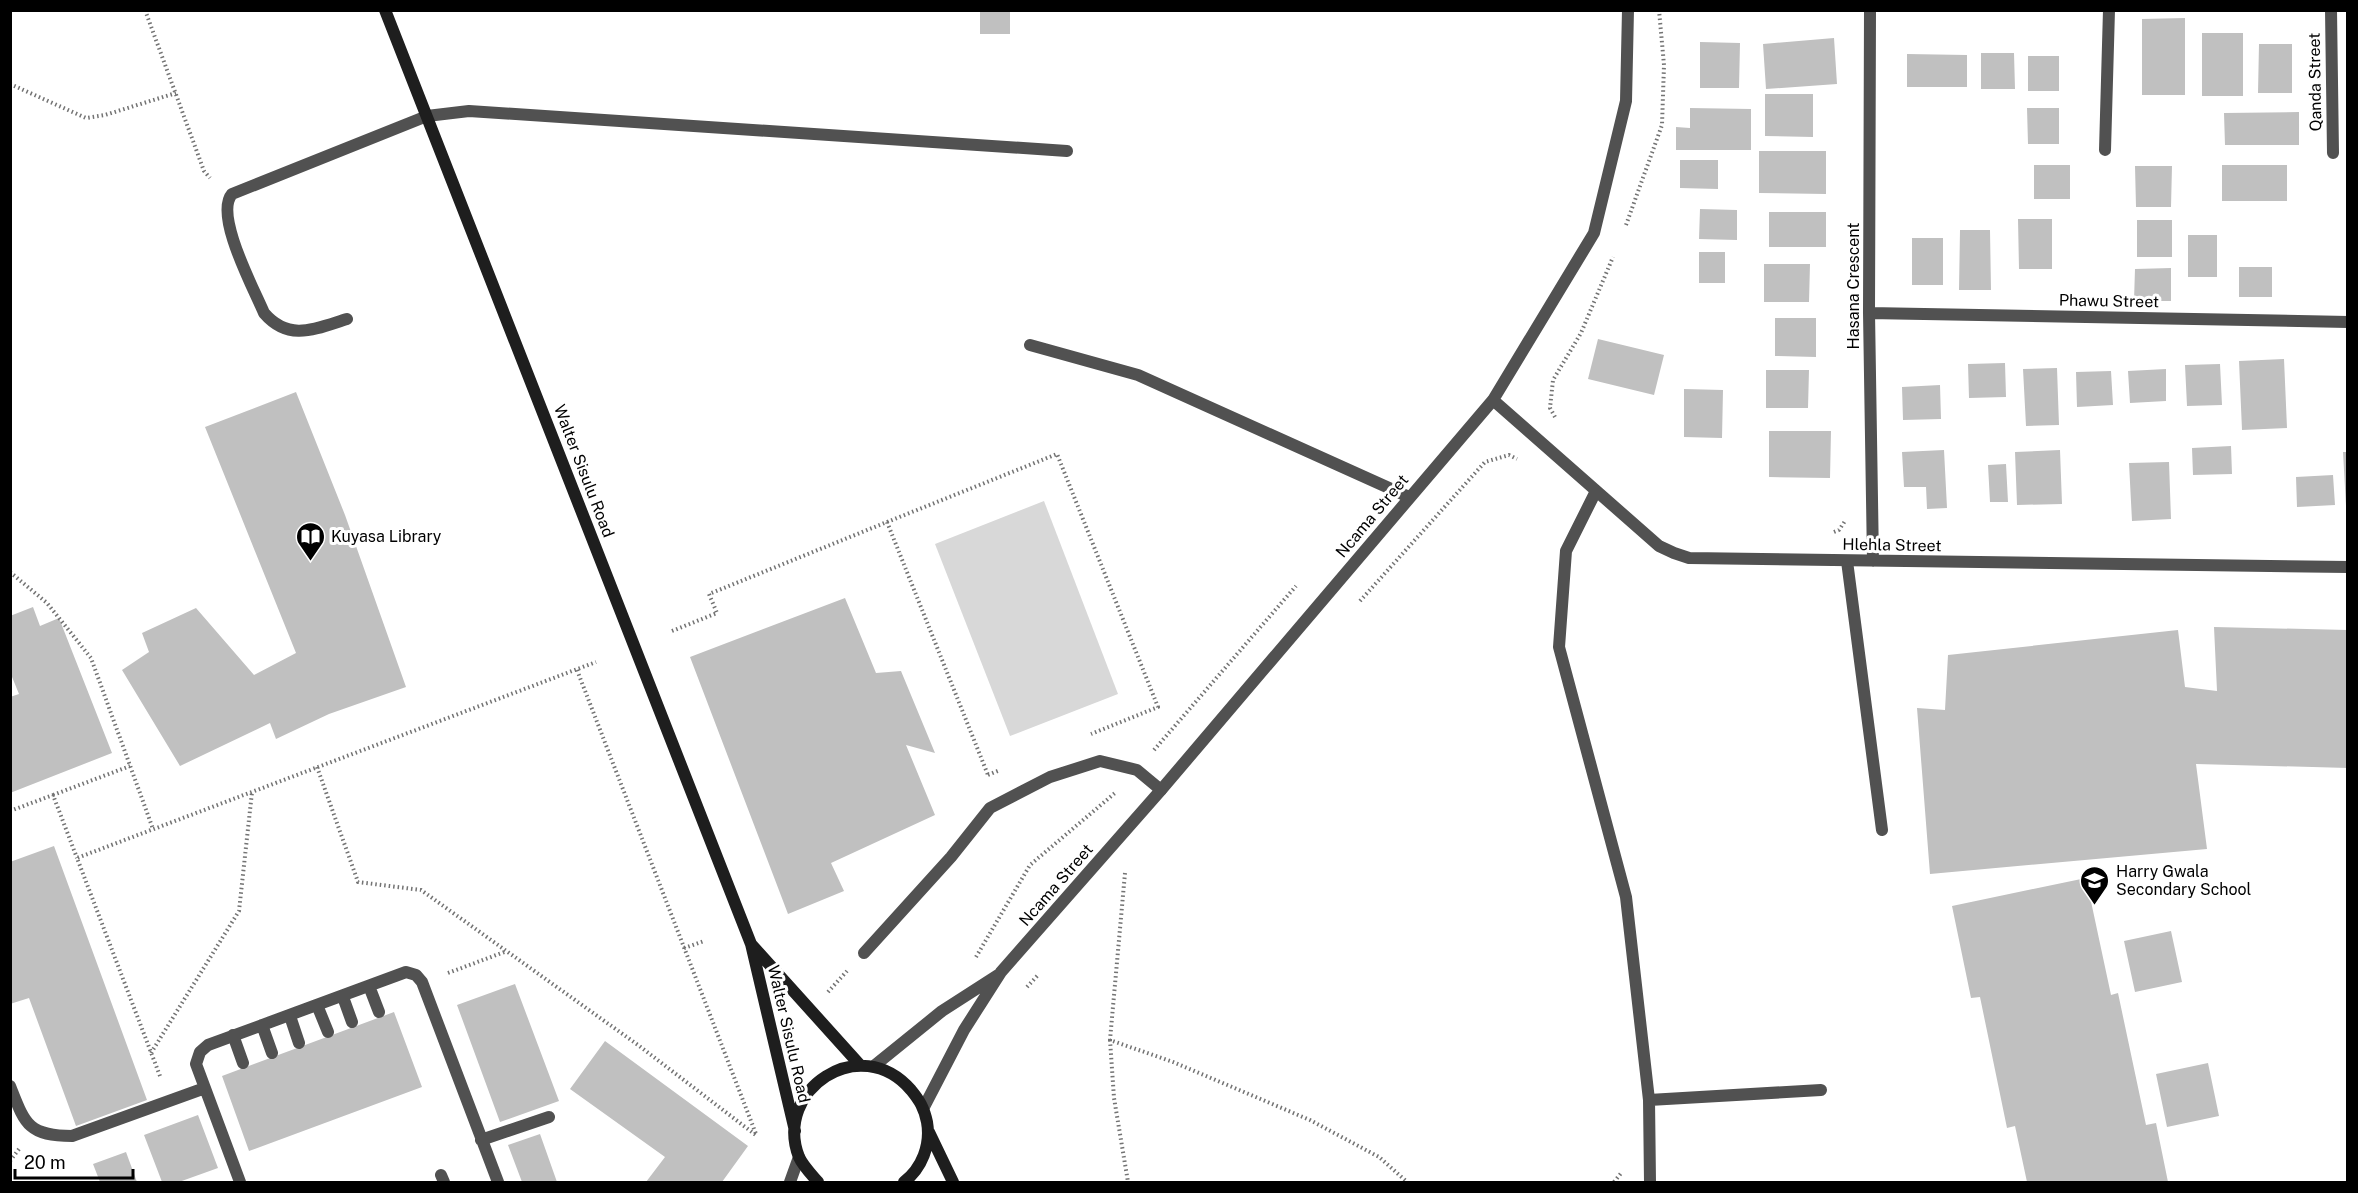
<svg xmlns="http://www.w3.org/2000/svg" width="2358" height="1193" font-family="'Public Sans',sans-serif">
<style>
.green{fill:#d8d8d8}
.building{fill:#c0c0c0}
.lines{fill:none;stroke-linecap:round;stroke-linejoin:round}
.path{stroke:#737373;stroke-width:4;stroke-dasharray:1.5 3;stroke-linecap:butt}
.lane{stroke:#515151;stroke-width:12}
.street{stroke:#515151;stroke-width:12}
.secondary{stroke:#1e1e1e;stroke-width:12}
.labels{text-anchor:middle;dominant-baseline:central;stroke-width:6;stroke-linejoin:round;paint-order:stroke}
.street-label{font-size:16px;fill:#000;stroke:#fff}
.poi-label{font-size:16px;fill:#000;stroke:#fff;text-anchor:start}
</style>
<rect width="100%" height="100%" fill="#fff"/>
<path class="green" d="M1044 501 1118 694 1010 736 935 544Z"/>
<path class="building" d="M980 10H1010V34H980Z
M2185 18V95H2142V19Z
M2202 33H2243V96H2202Z
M1834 38 1837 84 1766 89 1763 44Z
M1700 42 1740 43 1739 88H1700Z
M2259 44H2292V93H2258Z
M1981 53H2014L2015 89H1981Z
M1907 54 1967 55V87H1907Z
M2028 56H2059V91H2028Z
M1765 94H1813V137L1765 136Z
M1690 108 1751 109V150H1676V127L1690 128Z
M2027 108H2059V144H2028Z
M2299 112V145H2225L2224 113Z
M1759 151H1826V194L1759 193Z
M1680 160H1718V189L1680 188Z
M2034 165H2070V199H2034Z
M2222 165H2287V201H2222Z
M2135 166H2172L2171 207H2136Z
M1700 209 1737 210V240L1699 239Z
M1769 212H1826V247H1769Z
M2018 219H2052V269H2019Z
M2137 220H2172V257H2137Z
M1960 230H1990L1991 290H1959Z
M2188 235H2217V277H2188Z
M1912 238H1943V285H1912Z
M1699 252H1725V283H1699Z
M1764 264H1810L1809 302H1764Z
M2239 267H2272V297H2239Z
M2171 268V301H2134L2135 269Z
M1775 318H1816V357L1775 356Z
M1598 339 1664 355 1654 395 1588 379Z
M2284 359 2287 428 2242 430 2239 361Z
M2005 363 2006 397 1969 398 1968 364Z
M2220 364 2222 405 2187 406 2185 365Z
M2057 368 2059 425 2026 426 2023 369Z
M2166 369V401L2130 403 2128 371Z
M1766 370H1809L1808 408H1766Z
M2111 371 2113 405 2077 407 2076 372Z
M1940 385 1941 419 1903 420 1902 387Z
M1684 389 1723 390 1722 438 1684 437Z
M296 392 345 515 406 687 329 714 276 739 270 723 180 766 122 670 149 652 142 633 196 608 254 675 296 653 205 427Z
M1769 431H1831L1830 478 1769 477Z
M2231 446 2232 474 2193 475 2192 448Z
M1944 450 1947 508 1927 509 1926 487H1904L1902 452Z
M2060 450 2062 504 2017 505 2015 452Z
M2343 452H2348V506H2346Z
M2169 462 2171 519 2132 521 2129 463Z
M2006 464 2008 502H1990L1988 465Z
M2333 475 2335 505 2297 507 2296 477Z
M845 598 876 673 901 671 935 753 906 745 935 815 831 863 844 891 788 914 690 657Z
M33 607 40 626 59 618 112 753 10 793V697L19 694 10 672V616Z
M2214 627 2348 630V768L2196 764 2207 849 1930 874 1917 708 1945 710 1948 655 2178 630 2185 687 2217 691Z
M54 846 147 1100 76 1126 29 998 10 1004V862Z
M2086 878 2111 995 2118 993 2146 1125 2156 1123 2168 1182H2027L2015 1126 2007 1128 1980 997 1971 998 1952 906Z
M2171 931 2182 982 2135 992 2124 941Z
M515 984 559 1101 500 1122 457 1005Z
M394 1012 422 1087 249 1151 222 1076Z
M605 1041 748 1146 722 1182H646L665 1157 570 1089Z
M2208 1063 2219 1116 2167 1127 2156 1074Z
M198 1115 218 1168 179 1182H162L144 1135Z
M540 1134 557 1182H522L508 1145Z
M126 1152 137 1182H100L93 1164Z"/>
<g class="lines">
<path class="path" d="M145 10 204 171 210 178
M10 84 86 118 105 115 176 93
M1626 225 1662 125 1664 65 1659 10
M1555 417 1550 408 1553 380 1581 333 1613 257
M887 522 1057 454 1158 707 1091 734
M1834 532 1839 530 1845 521
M10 572 47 603 91 658 153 829
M1360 601 1485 462 1509 455 1517 459
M672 631 717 613 709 594 887 522 988 775
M577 670 756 1134
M1154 750 1296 586
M317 767 358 882 421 890 638 1045 757 1136
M988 775 1000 770
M53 795 130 766
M10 811 53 795 77 858
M1125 873 1110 1040 1173 1062 1310 1120 1379 1157 1407 1182
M684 948 704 941
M976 957 1030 865 1115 793
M448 973 507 951
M1027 987 1038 975
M828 992 847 971
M1110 1040 1114 1098 1128 1182
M151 1053 239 911 252 792
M160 1076 77 858 596 662
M10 1161 19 1149
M1614 1182 1622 1172"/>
<path class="lane" d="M347 319C315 329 289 342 264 313 254 289 214 215 232 194L427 116
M1847 561 1882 830
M864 953 951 857 990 808 1050 777 1100 761 1137 770 1161 790
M369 986 379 1012
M343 997 352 1022
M317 1005 328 1032
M290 1016 299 1043
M262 1025 272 1053
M233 1035 243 1063
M10 1086C25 1124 28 1136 72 1136L205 1088
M481 1140 549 1117
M441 1175 444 1182
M240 1182 196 1064 200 1052 208 1045 406 972 416 975 422 982 498 1182"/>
<path class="street" d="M1870 10 1869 313 1873 561
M2331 10 2333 153
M427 116 469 111 1067 151
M2105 150 2109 10
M1869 313 2348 322
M1030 345 1138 375 1409 497
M1493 400 1659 546 1674 553 1689 558 2348 567
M1596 491 1566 551 1559 647 1626 897 1649 1100 1650 1182
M874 1066 942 1011 998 975
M1649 1100 1821 1090
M924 1107 964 1030 1001 972 1161 790 1493 400 1594 233 1626 101 1628 10
M790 1182 799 1157"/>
<path class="secondary" d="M385 10 751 944 795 1131
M751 944 860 1065
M929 1132 953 1182
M818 1182C812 1175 803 1166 799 1157 773 1090 860 1031 911 1090 920 1101 924 1108 927 1122 931 1145 922 1168 904 1182"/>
</g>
<defs>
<symbol id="library-pin" viewBox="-11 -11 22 30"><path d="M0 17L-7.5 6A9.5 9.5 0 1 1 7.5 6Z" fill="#000" stroke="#fff"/><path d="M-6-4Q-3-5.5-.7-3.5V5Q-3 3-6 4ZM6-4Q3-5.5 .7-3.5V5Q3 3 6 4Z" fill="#fff"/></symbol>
<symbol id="school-pin" viewBox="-11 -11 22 30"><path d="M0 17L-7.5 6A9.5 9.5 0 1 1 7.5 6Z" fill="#000" stroke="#fff"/><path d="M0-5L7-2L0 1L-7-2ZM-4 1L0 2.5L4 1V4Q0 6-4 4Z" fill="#fff"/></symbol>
</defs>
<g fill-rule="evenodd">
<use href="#library-pin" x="294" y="520" width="33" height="45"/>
<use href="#school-pin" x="2078" y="864" width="33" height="45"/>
</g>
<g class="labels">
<g class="street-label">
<text transform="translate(2315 82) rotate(-91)">Qanda Street</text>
<text transform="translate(1853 286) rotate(-90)">Hasana Crescent</text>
<text transform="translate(2109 301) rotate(1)">Phawu Street</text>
<text transform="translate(584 471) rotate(69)">Walter Sisulu Road</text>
<text transform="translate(1372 516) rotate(-50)">Ncama Street</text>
<text transform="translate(1892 545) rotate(1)">Hlehla Street</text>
<text transform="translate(1056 885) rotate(-49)">Ncama Street</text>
<text transform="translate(789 1034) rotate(77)">Walter Sisulu Road</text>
</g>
<g class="poi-label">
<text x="331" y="536">Kuyasa Library</text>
<text x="2116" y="871">Harry Gwala<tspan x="2116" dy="18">Secondary School</tspan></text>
</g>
</g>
<rect width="2358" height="1193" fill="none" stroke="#000000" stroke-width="24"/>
<path d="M15 1169v9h118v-9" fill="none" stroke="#000000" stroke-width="3"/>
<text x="24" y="1169" font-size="18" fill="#000000" stroke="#ffffff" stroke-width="4.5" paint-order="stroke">20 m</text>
</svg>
